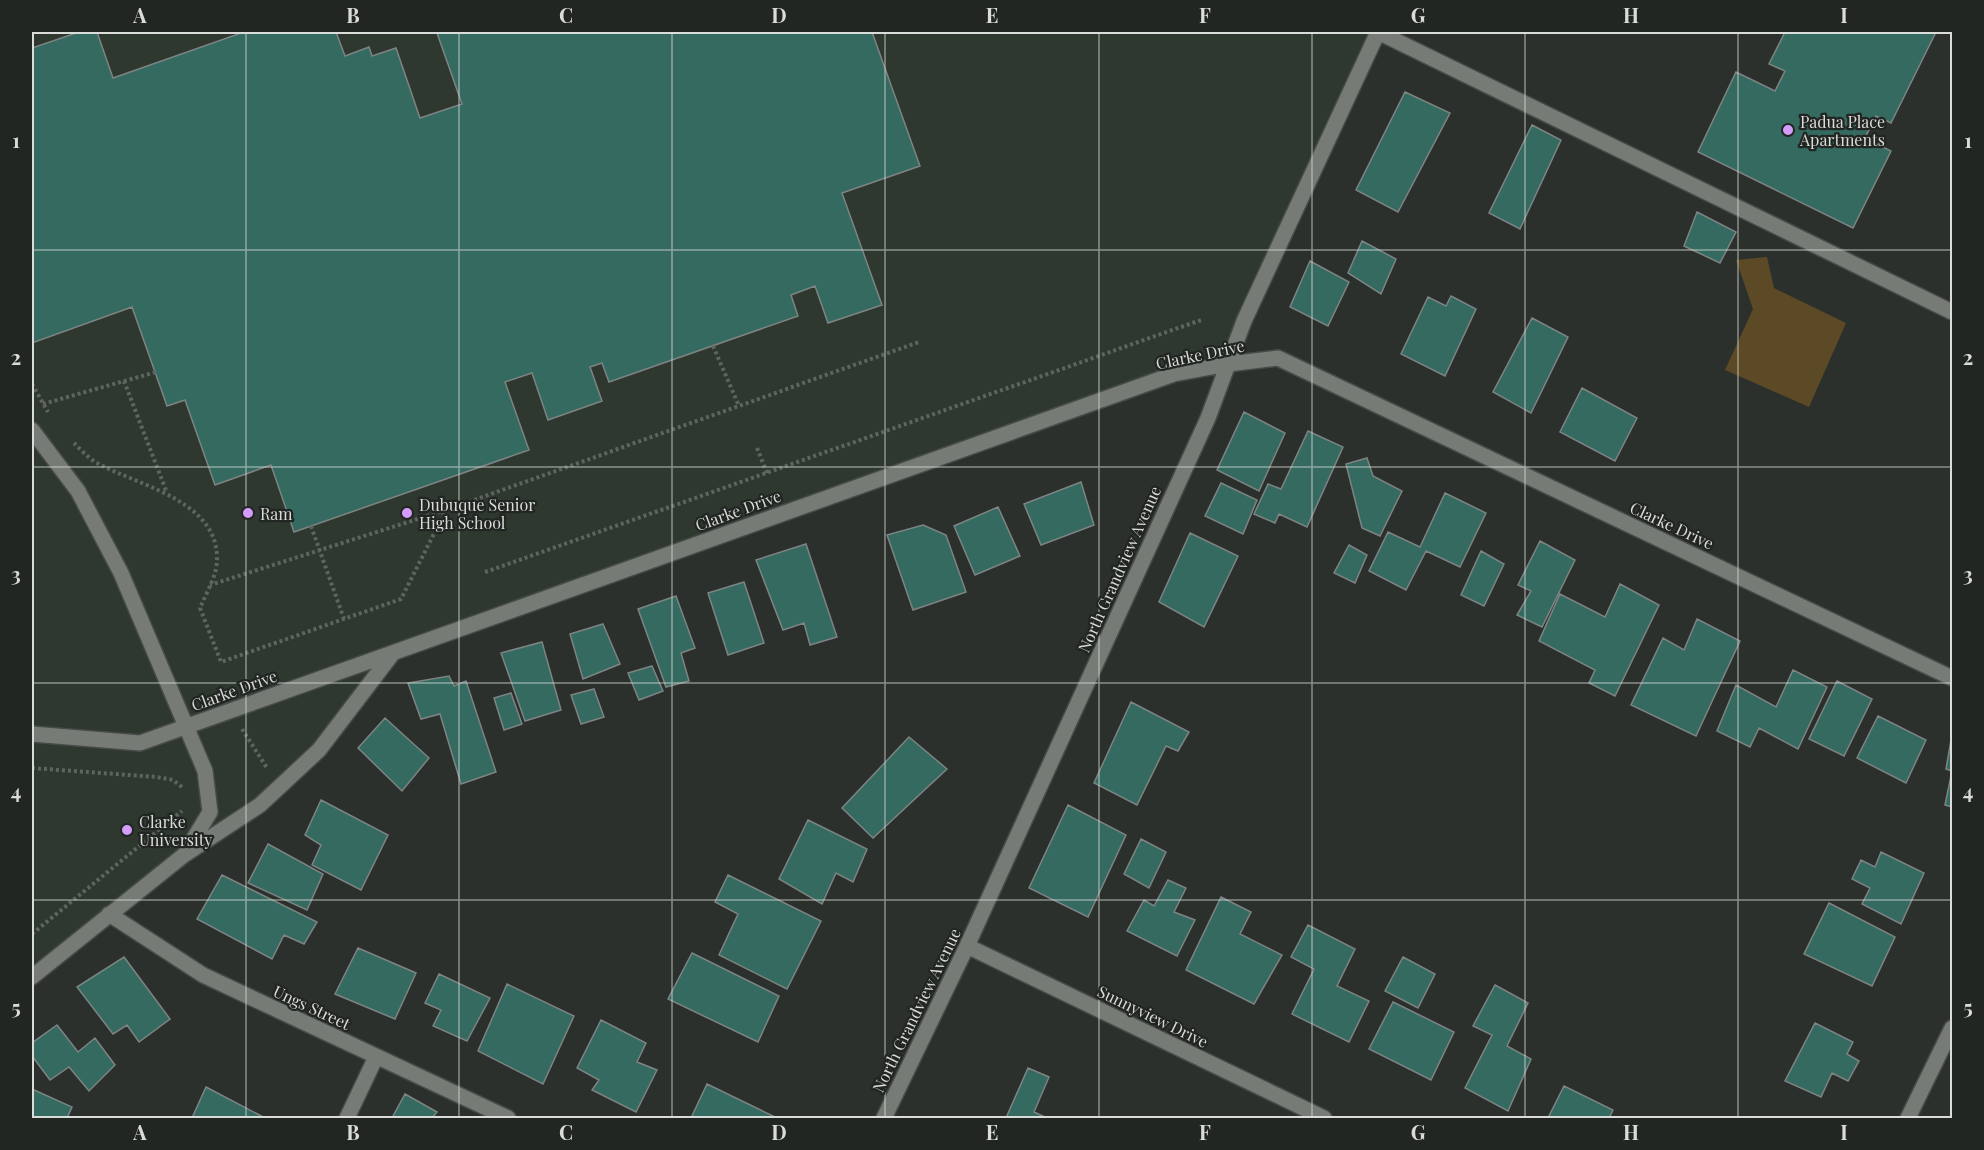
<svg xmlns="http://www.w3.org/2000/svg" width="1984" height="1150" font-family="'Playfair Display',serif">
<style>
.built{fill:#2e382f}
.green{fill:#5c4925}
.building{fill:#356a60;stroke:#7d8483;stroke-width:1.5}
.lines{fill:none;stroke-linecap:round;stroke-linejoin:round}
.minor-casing{stroke:#474b48;stroke-width:18}
.path{stroke:#606460;stroke-width:4;stroke-dasharray:3 3;stroke-linecap:butt}
.minor{stroke:#767b76;stroke-width:15}
.grid{fill:none;stroke:#d9dcd9;stroke-width:1.5;stroke-opacity:0.55}
.poi-dot{fill:#d49cfb;stroke:#222623;stroke-width:2}
.labels{text-anchor:middle;dominant-baseline:central;stroke-width:4.5;stroke-linejoin:round;paint-order:stroke}
.poi-label{font-size:16px;fill:#d9dcd9;stroke:#222623;text-anchor:start}
.street-label{font-size:16px;fill:#d9dcd9;stroke:#222623}
.neatline{fill:none;stroke:#d9dcd9;stroke-width:2}
.grid-label{font-size:20px;text-anchor:middle;font-weight:bold;fill:#d9dcd9}
</style>
<rect width="100%" height="100%" fill="#2c302c"/>
<path class="built" d="M32 32H1378L1238 351 393 652 319 750 32 977Z"/>
<path class="green" d="M1767 257 1774 288 1846 323 1809 407 1725 370 1753 309 1736 260Z"/>
<path class="building" d="M79 32H97L113 78 244 32H336L345 56 369 47 372 56 396 48 420 118 462 104 437 33 442 32H872L920 166 842 193 882 305 828 323 815 286 791 295 798 316 609 382 602 363 590 367 602 401 548 420 532 373 505 382 529 450 294 532 271 465 215 485 185 400 167 406 132 307 32 343V48Z
M1785 32H1936L1891 123 1876 116 1865 138 1891 151 1853 228 1698 152 1736 72 1775 91 1785 71 1769 64Z
M1405 92 1450 113 1398 212 1356 190Z
M1532 125 1561 140 1520 229 1489 213Z
M1697 212 1736 232 1720 263 1684 246Z
M1362 241 1396 259 1381 294 1348 273Z
M1310 261 1349 282 1328 326 1290 307Z
M1451 296 1476 309 1445 376 1401 354 1428 297 1446 306Z
M1532 318 1568 337 1531 413 1493 392Z
M1582 388 1637 418 1615 461 1560 432Z
M1244 412 1285 433 1259 491 1217 470Z
M1308 431 1343 447 1307 527 1279 514 1275 523 1254 514 1268 484 1281 489Z
M1367 458 1373 476 1402 491 1380 536 1362 528 1346 464Z
M1081 482 1094 525 1041 545 1024 504Z
M1221 483 1257 500 1243 534 1205 516Z
M1445 493 1486 513 1460 567 1426 551 1406 590 1369 571 1388 532 1420 547Z
M998 507 1020 556 975 575 954 526Z
M923 525 946 535 966 592 913 610 887 535Z
M1190 533 1238 556 1204 627 1159 602Z
M1540 541 1575 560 1542 627 1517 615 1531 591 1518 585Z
M806 544 837 637 810 645 804 623 783 630 756 560Z
M1349 545 1367 555 1355 583 1334 573Z
M1481 551 1504 564 1484 606 1461 595Z
M744 582 764 643 728 655 708 593Z
M1620 584 1659 605 1615 696 1589 683 1595 670 1539 641 1560 594 1605 617Z
M676 596 695 648 681 653 689 681 666 687 638 609Z
M1697 619 1740 641 1696 736 1631 705 1663 638 1684 650Z
M603 624 620 664 583 679 570 634Z
M542 642 561 710 525 721 501 653Z
M652 666 663 691 639 700 628 673Z
M1793 670 1827 687 1798 749 1759 728 1750 747 1717 731 1736 685 1776 707Z
M449 676 454 686 466 681 496 772 461 784 440 714 421 719 408 683Z
M1837 681 1872 699 1844 756 1809 739Z
M594 689 604 717 581 724 571 695Z
M511 693 522 724 504 730 494 698Z
M1131 702 1189 732 1178 751 1166 746 1137 805 1094 783Z
M1878 716 1926 740 1906 783 1857 758Z
M385 718 429 758 402 791 358 748Z
M909 737 947 769 873 838 842 808Z
M1951 740H1952V807L1945 805 1952 771 1946 769Z
M321 800 388 835 361 890 312 865 321 845 305 835Z
M1068 805 1126 835 1088 917 1029 888Z
M808 820 867 849 853 882 836 873 822 904 779 879Z
M1141 839 1166 852 1149 888 1124 874Z
M268 844 323 874 307 910 248 883Z
M1881 852 1924 873 1901 924 1862 904 1870 888 1852 879 1861 860 1875 867Z
M222 875 317 922 304 944 284 935 272 959 197 919Z
M728 875 821 921 787 989 719 955 738 914 715 902Z
M1168 880 1186 888 1174 912 1195 920 1177 956 1127 931 1144 900 1154 906Z
M1221 897 1251 912 1240 934 1282 955 1254 1004 1186 970Z
M1829 903 1895 937 1872 986 1804 954Z
M1308 925 1355 949 1337 986 1369 1001 1349 1042 1292 1014 1314 969 1291 957Z
M358 948 416 973 395 1019 335 994Z
M692 953 779 996 758 1042 668 999Z
M124 957 170 1019 139 1042 127 1025 113 1034 77 987Z
M1403 957 1435 974 1418 1008 1385 991Z
M439 974 490 998 467 1041 433 1026 441 1010 425 1003Z
M507 984 574 1016 543 1084 478 1051Z
M1495 985 1528 1003 1507 1046 1531 1059 1508 1111 1465 1088 1492 1035 1473 1026Z
M1393 1002 1454 1032 1431 1080 1369 1049Z
M601 1020 646 1043 637 1062 657 1070 636 1112 592 1090 599 1080 577 1068Z
M1815 1023 1853 1042 1847 1054 1859 1061 1848 1081 1832 1073 1821 1097 1785 1081Z
M57 1025 78 1052 95 1038 115 1065 89 1091 69 1067 50 1080 32 1056V1043Z
M1028 1068 1049 1077 1034 1112 1047 1118H1006Z
M707 1084 777 1118H691Z
M1564 1086 1613 1110 1609 1118H1548Z
M206 1087 265 1118H192Z
M32 1089 72 1107 67 1118H32Z
M405 1094 437 1112 432 1118H392Z"/>
<g class="lines">
<defs>
<path id="minor" d="M1378 32 1952 312
M32 430 78 491 121 573 205 771 210 812 187 850
M32 734 140 743 1174 374 1228 364 1278 358 1952 678
M109 914 203 975 508 1118
M967 946 1324 1118
M32 977 184 855 260 805 319 750 393 653
M347 1118 376 1057
M884 1118 967 946 1208 418 1244 321 1378 32
M1908 1118 1952 1028"/>
</defs>
<use href="#minor" class="minor-casing"/>
<path class="path" d="M713 346 739 406
M124 381 167 493
M32 384 48 412
M43 404 156 372
M74 443C81 450 89 459 99 464 142 487 227 503 216 569 213 582 205 596 200 608L221 662 401 599 446 510 210 585
M757 448 767 473
M446 510 919 342
M311 526 344 619
M485 572 1201 320
M242 729 267 768
M32 768 157 777 173 780 182 787
M32 934 182 811"/>
<use href="#minor" class="minor"/>
</g>
<path class="grid" d="M246 32V1118M459 32V1118M672 32V1118M885 32V1118M1099 32V1118M1312 32V1118M1525 32V1118M1738 32V1118M32 250H1952M32 467H1952M32 683H1952M32 900H1952"/>
<g class="poi-dot">
<circle cx="1788" cy="130" r="6"/>
<circle cx="248" cy="513" r="6"/>
<circle cx="407" cy="513" r="6"/>
<circle cx="127" cy="830" r="6"/>
</g>
<g class="labels">
<g class="poi-label">
<text x="1800" y="121">Padua Place<tspan x="1800" dy="18">Apartments</tspan></text>
<text x="419" y="504">Dubuque Senior<tspan x="419" dy="18">High School</tspan></text>
<text x="260" y="513">Ram</text>
<text x="139" y="821">Clarke<tspan x="139" dy="18">University</tspan></text>
</g>
<g class="street-label">
<text transform="translate(1200 354) rotate(-12)">Clarke Drive</text>
<text transform="translate(738 510) rotate(-20)">Clarke Drive</text>
<text transform="translate(1672 525) rotate(25)">Clarke Drive</text>
<text transform="translate(1119 569) rotate(-66)">North Grandview Avenue</text>
<text transform="translate(234 690) rotate(-20)">Clarke Drive</text>
<text transform="translate(312 1007) rotate(25)">Ungs Street</text>
<text transform="translate(916 1010) rotate(-64)">North Grandview Avenue</text>
<text transform="translate(1153 1016) rotate(26)">Sunnyview Drive</text>
</g>
</g>
<rect width="1984" height="1150" fill="none" stroke="#222623" stroke-width="66"/>
<rect x="33" y="33" width="1918" height="1084" class="neatline"/>
<g class="grid-label">
<text x="140" y="23">A</text>
<text x="353" y="23">B</text>
<text x="566" y="23">C</text>
<text x="779" y="23">D</text>
<text x="992" y="23">E</text>
<text x="1205" y="23">F</text>
<text x="1418" y="23">G</text>
<text x="1631" y="23">H</text>
<text x="1844" y="23">I</text>
<text x="16" y="148">1</text>
<text x="1968" y="148">1</text>
<text x="16" y="365">2</text>
<text x="1968" y="365">2</text>
<text x="16" y="582">3</text>
<text x="1968" y="582">3</text>
<text x="16" y="799">4</text>
<text x="1968" y="799">4</text>
<text x="16" y="1015">5</text>
<text x="1968" y="1015">5</text>
<text x="140" y="1140">A</text>
<text x="353" y="1140">B</text>
<text x="566" y="1140">C</text>
<text x="779" y="1140">D</text>
<text x="992" y="1140">E</text>
<text x="1205" y="1140">F</text>
<text x="1418" y="1140">G</text>
<text x="1631" y="1140">H</text>
<text x="1844" y="1140">I</text>
</g>
</svg>
